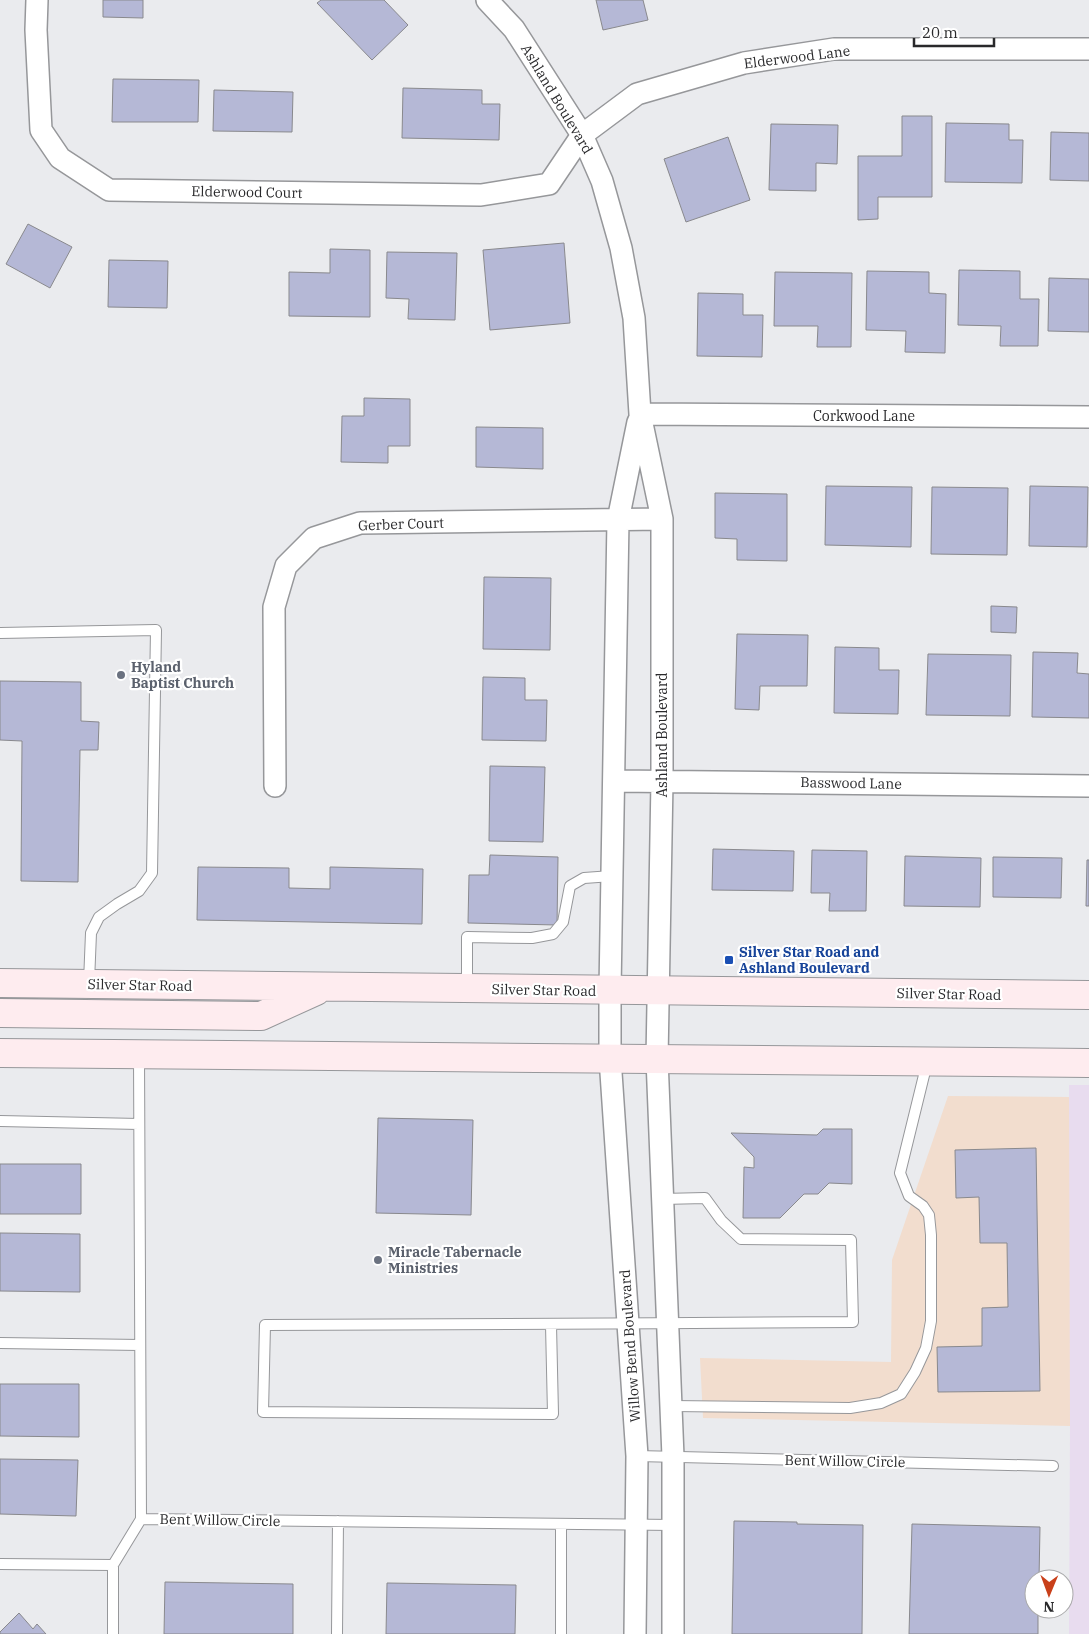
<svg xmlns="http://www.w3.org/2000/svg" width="1089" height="1634" font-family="'IBM Plex Serif',serif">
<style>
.commercial{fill:#f2ddce}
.education{fill:#e8dcef}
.building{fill:#b5b8d6;stroke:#89898d}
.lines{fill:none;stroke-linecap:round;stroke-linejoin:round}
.service-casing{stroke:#96979a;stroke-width:12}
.minor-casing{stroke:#96979a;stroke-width:24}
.secondary-casing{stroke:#96979a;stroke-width:30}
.service{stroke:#fff;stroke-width:10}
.minor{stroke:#fff;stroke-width:21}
.secondary{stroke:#feecef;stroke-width:28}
.worship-dot{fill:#6b7280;stroke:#fff;stroke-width:2}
.transit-dot{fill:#1a4fb4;stroke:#fff;stroke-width:2}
.labels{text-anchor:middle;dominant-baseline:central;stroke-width:4.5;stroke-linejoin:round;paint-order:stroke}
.street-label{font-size:14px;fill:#29292b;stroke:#fff}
.worship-label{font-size:14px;font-weight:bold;fill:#5b616d;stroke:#fff;text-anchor:start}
.transit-label{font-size:14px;font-weight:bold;fill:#164399;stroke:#fff;text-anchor:start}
</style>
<rect width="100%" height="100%" fill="#eaebee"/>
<path class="commercial" d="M948 1096 1070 1097V1426L703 1418 700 1358 891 1362 892 1260Z"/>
<path class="education" d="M1069 1085H1089V1634H1069L1070 1426Z"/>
<path class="building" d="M103 0H143V18L103 17Z
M321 0H384L408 25 372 60 317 3Z
M596 0H643L648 20 603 30Z
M113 79 199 80 198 122H112Z
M403 88 482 90V104H500L499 140 402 138Z
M214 90 293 92 292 132 213 131Z
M902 116H932V197H878V219L858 220V156H902Z
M946 123 1009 124V140H1023L1022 183 945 182Z
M771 124 838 125 837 164 816 163V191L769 190Z
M1051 132 1089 133V181L1050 180Z
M728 137 750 200 686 222 664 159Z
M28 224 72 247 50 288 6 264Z
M564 243 570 323 490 330 483 250Z
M330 249 370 250V317L289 316V272L330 273Z
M387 252 457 253 455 320 408 319 409 299 386 298Z
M109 260 168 261 167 308 108 307Z
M959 270 1020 271V299H1039L1038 346H1000L1001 326 958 325Z
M867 271 929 272V293L946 294 945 353 905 352 906 331 866 330Z
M775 272 852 273 851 347H817L818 326H774Z
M1049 278 1089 279V332L1048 331Z
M698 293 743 294V315H763L762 357 697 356Z
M364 398 410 399V446H388V463L341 462 342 416H364Z
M476 427 543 428V469L476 467Z
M826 486 912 487 911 547 825 545Z
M1030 486 1088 487 1087 547 1029 546Z
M932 487 1008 488 1007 555 931 554Z
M715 493 787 494V561L737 560V539L715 538Z
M484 577 551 578 550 650 483 649Z
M991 606 1017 607 1016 633 991 632Z
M737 634 808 635 807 686H760L759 710 735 709Z
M835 647 879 648V670H899L898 714 834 713Z
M1033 652 1078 653 1077 673 1089 674V718L1032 717Z
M928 654 1011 655 1010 716 926 715Z
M483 677 525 678V700H547L546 741 482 740Z
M0 681 81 682V721L99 722 98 750H80L78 882 21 881 22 741 0 740Z
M490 766 545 767 543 842 489 841Z
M713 849 794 851 793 891 712 890Z
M812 850 867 851 866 911H829L830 893H811Z
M490 855 558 857 557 925 468 923 469 875H489Z
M905 856 981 858 980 907 904 906Z
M993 857 1062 858 1061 898 993 897Z
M1087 860H1089V906H1086Z
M198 867 289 868V888L330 889V867L423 869 422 924 197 920Z
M378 1118 473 1120 471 1215 376 1213Z
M823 1129H852V1184L829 1183 818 1194H804L780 1218H743L744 1167 754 1168V1157L731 1133 817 1135Z
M1036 1148 1040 1391 938 1392 937 1347 982 1346V1308L1008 1307 1007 1243H980L979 1197 956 1198 955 1150Z
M0 1164H81V1214H0Z
M0 1233 80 1234V1292L0 1291Z
M0 1384H79V1437L0 1436Z
M0 1459 78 1460 76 1516 0 1514Z
M734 1521 797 1522V1524L863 1525 862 1634H732Z
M912 1524 1040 1527 1039 1579H1034V1609H1038V1634H909Z
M165 1582 293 1584V1634H164Z
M387 1583 516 1585 515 1634H386Z
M19 1613 33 1629 37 1624 46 1634H0V1632Z"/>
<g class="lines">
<defs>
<path id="service" d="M0 633 156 630 152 873 139 891 117 904 99 917 91 933 89 982
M467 988V937L532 938 553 934 563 922 570 886 584 878 612 876
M139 1055 141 1519 674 1525
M0 1121 139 1124
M551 1325 553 1414 263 1412 265 1325C461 1325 657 1323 853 1322L851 1240 741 1239 721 1220 705 1198 662 1199
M0 1343 140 1345
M671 1406 850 1408 881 1403 901 1394 915 1372 926 1348 931 1321V1235L929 1215 923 1206 909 1196 900 1173 927 1063
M637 1456 1053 1466
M0 1564 113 1565 141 1519
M113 1565V1634
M337 1634 338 1521
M561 1634V1524"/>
<path id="minor" d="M37 0 36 30 41 130 60 158 109 190 481 195 549 184 582 135 637 94 744 63 834 49H1089
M487 0 514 29 582 135 602 181 621 248 634 318 640 414 662 519V781L657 1059 673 1457V1634
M640 414 1089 417
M614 781 1089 786
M275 786 274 607 286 566 314 538 360 523 662 519
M635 1634 637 1456 610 1058V990L618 520 638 422"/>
<path id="secondary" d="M0 983 1089 995
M0 1013 261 1016 316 991
M0 1053 1089 1063"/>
</defs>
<use href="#service" class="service-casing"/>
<use href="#minor" class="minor-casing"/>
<use href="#secondary" class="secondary-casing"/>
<use href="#service" class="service"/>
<use href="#minor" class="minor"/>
<use href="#secondary" class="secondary"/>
</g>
<g class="worship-dot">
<circle cx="121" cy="675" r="5"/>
<circle cx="378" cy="1260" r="5"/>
</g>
<rect class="transit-dot" x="724" y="955" width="10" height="10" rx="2.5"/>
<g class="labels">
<g class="street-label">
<text transform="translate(797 57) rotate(-7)">Elderwood Lane</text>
<text transform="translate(557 99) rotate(59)">Ashland Boulevard</text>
<text transform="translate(247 192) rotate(1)">Elderwood Court</text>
<text x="864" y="416">Corkwood Lane</text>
<text transform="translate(401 524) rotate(-2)">Gerber Court</text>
<text transform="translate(662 735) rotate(-90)">Ashland Boulevard</text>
<text transform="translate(851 783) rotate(1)">Basswood Lane</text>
<text transform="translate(140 985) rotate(1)">Silver Star Road</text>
<text transform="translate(544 990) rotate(1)">Silver Star Road</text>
<text transform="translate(949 994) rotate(1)">Silver Star Road</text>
<text transform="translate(630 1346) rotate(-94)">Willow Bend Boulevard</text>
<text transform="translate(845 1461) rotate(1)">Bent Willow Circle</text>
<text transform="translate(220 1520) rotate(1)">Bent Willow Circle</text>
</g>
<g class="worship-label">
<text x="131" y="667">Hyland<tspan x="131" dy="16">Baptist Church</tspan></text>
<text x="388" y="1252">Miracle Tabernacle<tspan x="388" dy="16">Ministries</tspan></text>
</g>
<g class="transit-label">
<text x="739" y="952">Silver Star Road and<tspan x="739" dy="16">Ashland Boulevard</tspan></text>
</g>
</g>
<g transform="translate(1049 1594) rotate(181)"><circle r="24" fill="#ffffff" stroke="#a9a9aa"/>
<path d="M0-4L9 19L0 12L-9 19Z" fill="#c9401a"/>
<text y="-8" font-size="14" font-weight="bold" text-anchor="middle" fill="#29292b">N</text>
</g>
<path d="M914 38v8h80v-8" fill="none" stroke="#29292b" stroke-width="2.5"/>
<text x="922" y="38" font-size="15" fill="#29292b" stroke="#ffffff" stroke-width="4" paint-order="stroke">20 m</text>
</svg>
